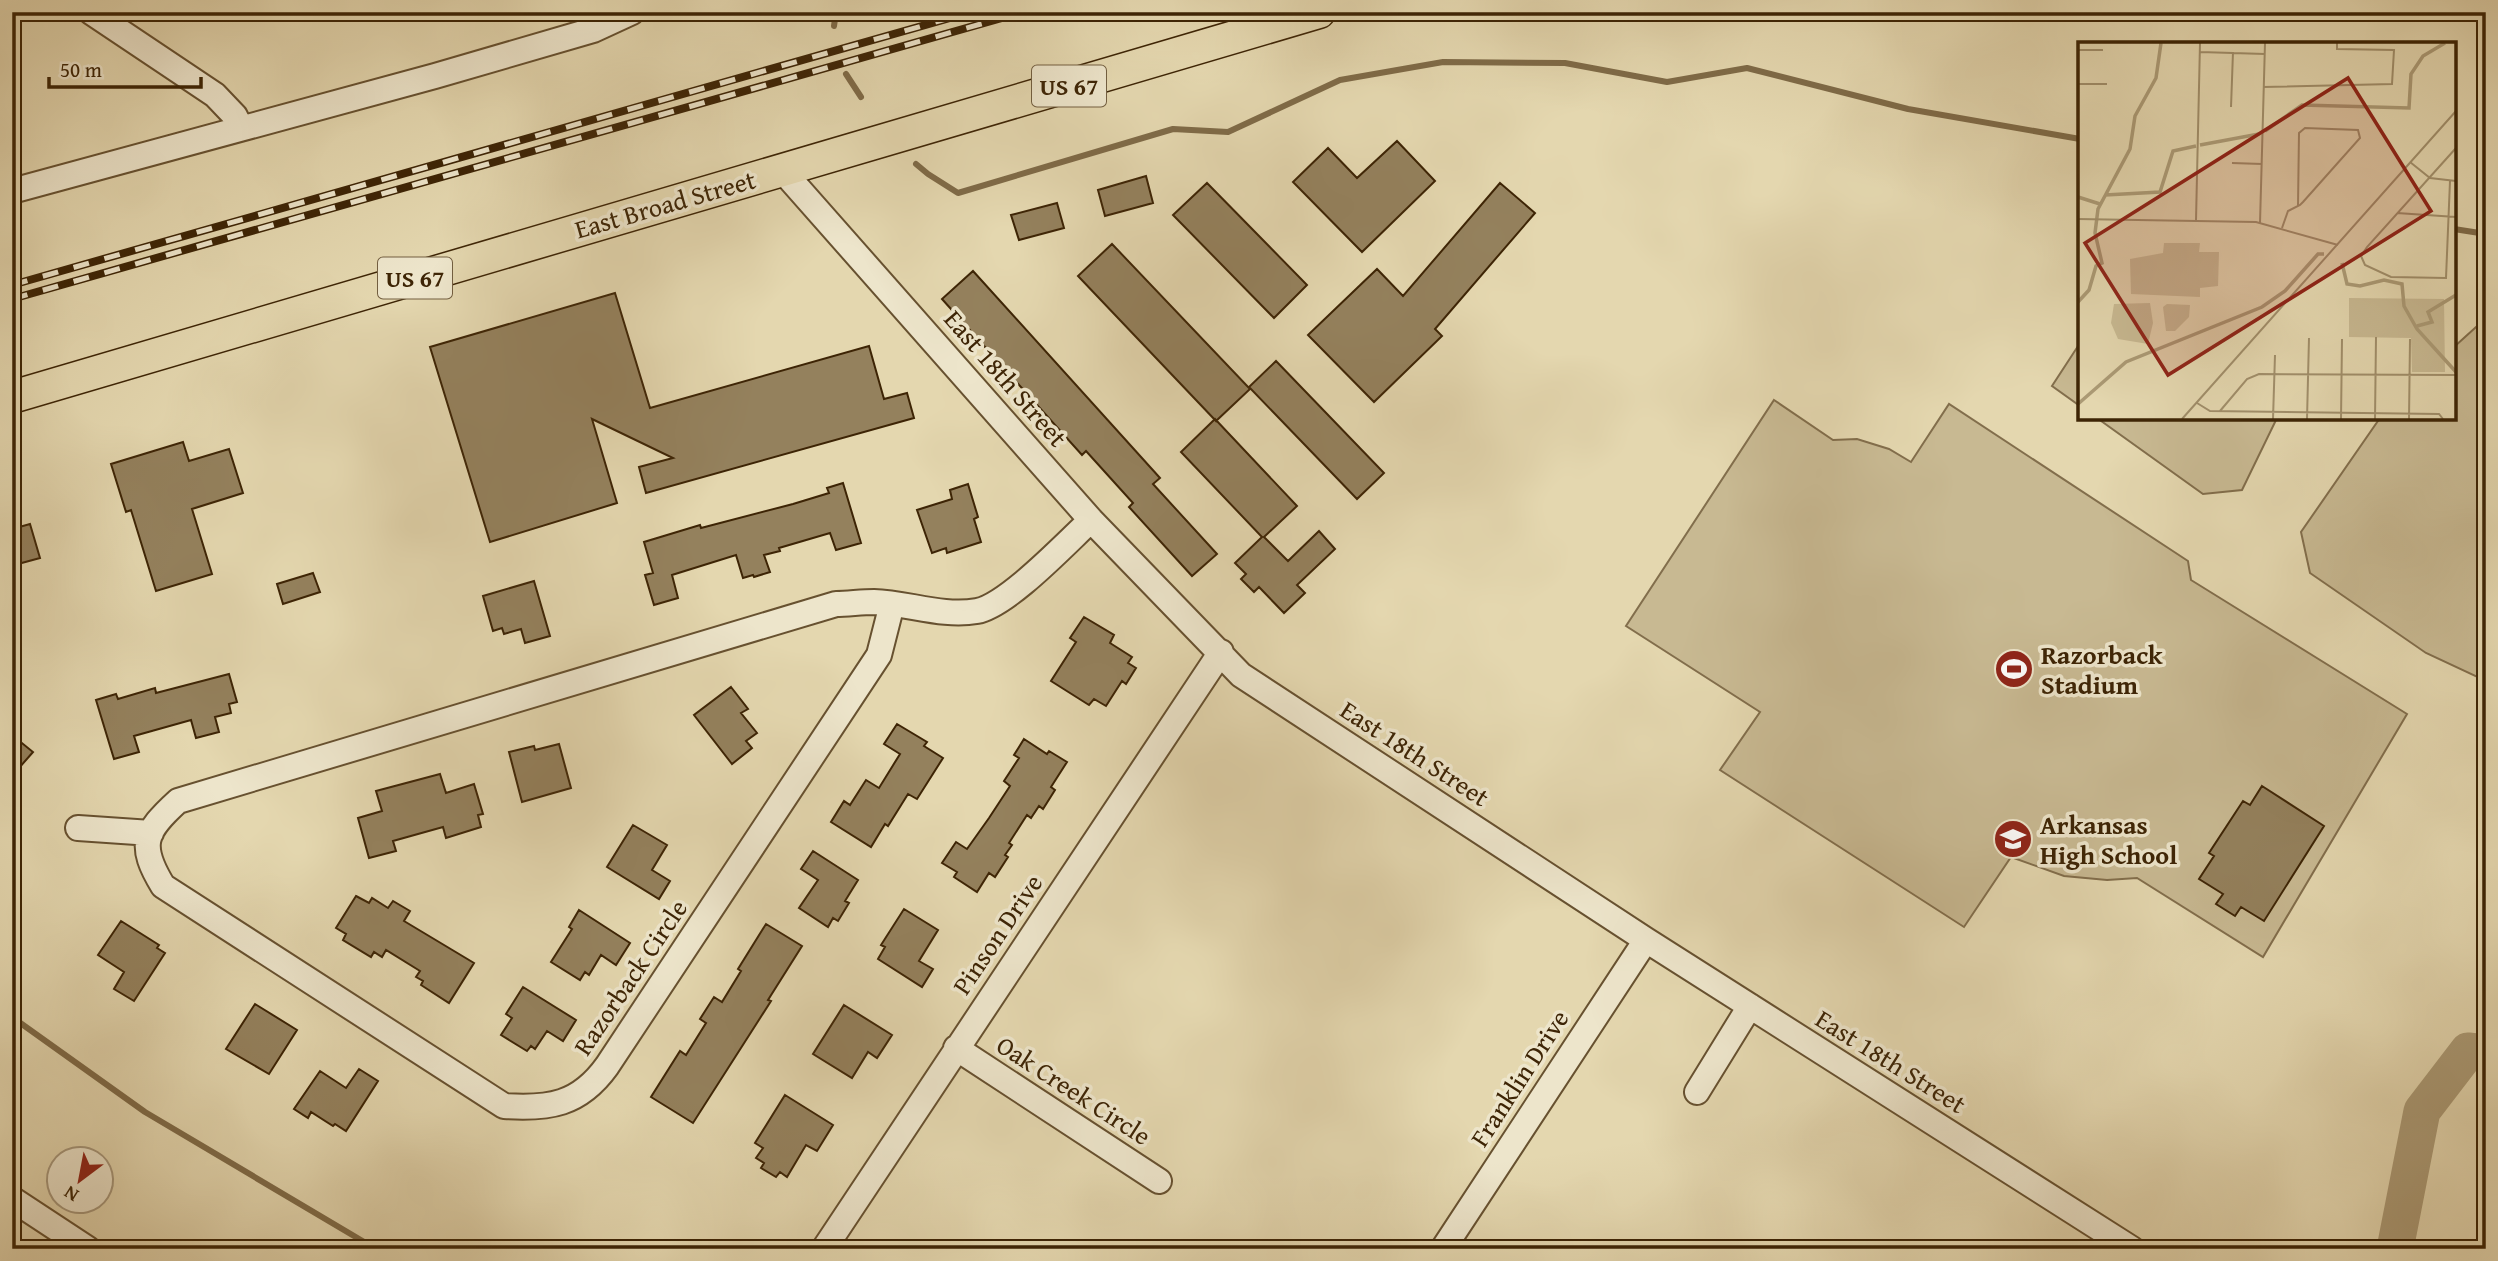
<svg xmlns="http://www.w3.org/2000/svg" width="2498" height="1261" font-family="'Gentium Book Plus',serif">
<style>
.green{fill:#c8b992;stroke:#826e4c;stroke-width:2}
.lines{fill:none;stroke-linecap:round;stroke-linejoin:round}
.stream{stroke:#7f6b48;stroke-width:6}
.river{stroke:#ab9a75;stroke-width:37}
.building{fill:#94815d;stroke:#3d2405;stroke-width:2}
.minor-casing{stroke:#675130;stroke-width:28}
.major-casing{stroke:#3d2405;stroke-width:35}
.minor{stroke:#ede5cb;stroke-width:24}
.major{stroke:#e4d7af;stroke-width:32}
.rail-casing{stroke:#3d2405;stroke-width:8}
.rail{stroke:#ede5cb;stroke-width:5;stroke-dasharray:16;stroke-linecap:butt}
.labels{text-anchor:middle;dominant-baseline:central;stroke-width:7;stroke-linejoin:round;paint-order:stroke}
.shield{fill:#ede5cb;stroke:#725e40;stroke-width:2}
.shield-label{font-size:24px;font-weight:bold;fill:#3d2405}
.street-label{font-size:26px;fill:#3d2405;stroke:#ede5cb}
.poi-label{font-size:26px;font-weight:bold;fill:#3d2405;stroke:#ede5cb;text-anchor:start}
.inset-river{fill:none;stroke:#ab9a75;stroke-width:3.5}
.inset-road{fill:none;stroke:#a18f6b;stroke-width:2}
.view{fill:#8f2418;fill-opacity:0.15;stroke:#8f2418;stroke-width:3.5}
.inset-edge{fill:none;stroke:#3d2405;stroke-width:3.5}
</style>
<rect width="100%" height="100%" fill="#e4d7af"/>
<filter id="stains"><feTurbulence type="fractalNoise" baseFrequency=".00286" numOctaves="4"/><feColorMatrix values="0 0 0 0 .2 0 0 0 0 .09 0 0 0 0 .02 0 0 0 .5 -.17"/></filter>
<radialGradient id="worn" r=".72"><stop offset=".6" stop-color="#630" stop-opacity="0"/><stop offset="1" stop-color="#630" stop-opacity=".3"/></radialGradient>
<path class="green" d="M2486 318V681L2426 653 2310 573 2301 532 2380 418H2454V347Z
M2080 343V406L2052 386Z
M1774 400 1833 440 1857 439 1889 449 1911 462 1949 404 2188 561 2191 580 2407 714 2263 957 2137 878 2107 880 2064 876 2011 857 1964 927 1720 770 1760 712 1626 626Z
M2097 418H2277L2242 490 2203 494Z"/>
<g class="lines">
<path class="stream" d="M834 26 836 12
M846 74 861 97
M916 164 928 174 958 193 1173 129 1228 132 1340 80 1443 62 1565 63 1667 82 1747 68 1908 109 2080 139
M2454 229 2486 234
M12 1017 145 1112 376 1249"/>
<path class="river" d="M2395 1249 2422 1111 2468 1051 2486 1053"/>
</g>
<path class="building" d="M1397 141 1435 181 1362 252 1293 182 1328 148 1357 178Z
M1146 176 1153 203 1105 216 1098 190Z
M1207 183 1307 285 1274 318 1173 215Z
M1500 183 1535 213 1435 329 1442 336 1374 402 1308 335 1377 269 1403 296Z
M1057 203 1064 228 1019 240 1011 215Z
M1112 244 1250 389 1216 421 1078 276Z
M973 271 1160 478 1153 484 1217 554 1192 576 1129 507 1133 503 1086 451 1082 455 942 299Z
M615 293 650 408 869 346 884 399 907 393 914 418 646 493 639 467 673 458 592 419 617 503 490 542 430 347Z
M1276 361 1384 473 1357 499 1249 387Z
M1215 419 1297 506 1264 537 1288 561 1319 531 1335 549 1297 585 1305 593 1284 613 1259 587 1254 592 1241 579 1246 574 1235 563 1262 537 1181 452Z
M183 442 189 461 229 449 243 493 192 509 212 574 156 591 131 510 126 512 111 464Z
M843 483 861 543 836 550 830 533 779 548 780 551 764 555 770 572 754 577 753 575 743 578 736 555 672 575 678 598 654 605 645 575 653 573 644 542 700 525 701 528 793 504 829 493 827 488Z
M968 484 978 517 974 519 981 542 947 553 946 548 932 553 917 510 952 499 950 490Z
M30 524 40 558 18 564 17 561 12 563V529Z
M313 573 320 592 283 604 277 584Z
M534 581 550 636 525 643 521 629 504 634 502 628 493 631 483 596Z
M1084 617 1114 635 1110 643 1132 657 1128 663 1136 668 1126 684 1122 681 1106 706 1094 699 1089 705 1051 681 1076 642 1070 638Z
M229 674 237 702 229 704 231 713 215 717 219 732 196 738 191 720 134 736 139 752 114 759 96 700 116 694 118 699 155 688 156 693Z
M731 687 748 709 741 713 757 733 746 741 752 748 732 764 694 715Z
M897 724 927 742 924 746 943 758 917 799 908 794 888 826 885 824 871 847 831 822 844 801 850 805 866 780 879 788 900 754 884 744Z
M12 735 33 752 12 776Z
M1024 739 1047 754 1049 751 1067 762 1051 787 1055 790 1043 809 1039 806 1031 818 1027 815 1009 843 1012 845 1005 855 1008 857 995 877 989 873 977 892 954 877 957 872 942 863 956 842 967 849 989 818 1010 786 1004 781 1019 758 1014 755Z
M559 744 571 788 522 802 509 752 534 746 535 750Z
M440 774 446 793 474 784 483 814 478 815 481 827 446 838 443 827 393 841 396 851 369 858 358 818 382 811 376 791Z
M2262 786 2324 826 2264 921 2241 907 2235 916 2216 904 2223 894 2199 879 2214 856 2209 853 2243 801 2250 805Z
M633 825 667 845 652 870 670 881 659 899 607 867Z
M813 851 858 880 845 901 849 903 838 921 833 918 828 927 799 908 818 880 801 869Z
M356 896 369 903 372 898 388 908 393 901 410 911 404 921 474 963 449 1003 421 985 423 981 416 977 420 971 386 950 382 957 374 952 371 957 343 940 346 934 336 928Z
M904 909 938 930 919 961 933 969 922 987 878 959 885 947 881 945Z
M579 910 630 943 616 965 601 955 589 975 585 972 580 980 551 962 572 929 569 927Z
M121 921 159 945 157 948 165 953 134 1001 114 989 124 972 98 955Z
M766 924 802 946 768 1000 771 1001 693 1123 651 1097 680 1051 686 1055 706 1023 700 1019 714 997 722 1002 741 971 738 969Z
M523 987 576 1020 563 1041 547 1031 535 1049 531 1046 527 1051 501 1035 512 1018 506 1014Z
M255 1004 297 1030 269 1074 226 1049Z
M844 1005 892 1035 877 1058 868 1052 852 1078 813 1054Z
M359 1069 378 1081 346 1131 335 1124 333 1126 311 1112 308 1118 294 1109 320 1071 346 1088Z
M785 1095 833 1125 817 1151 806 1145 787 1177 780 1172 776 1177 761 1168 764 1163 756 1158 763 1148 755 1143Z"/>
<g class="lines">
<defs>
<path id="minor" d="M91 12 215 95 235 116 241 128
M782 170 1091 520 1241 675 1646 940 2132 1249
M12 191 435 76 593 30 632 12
M892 604 879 655 607 1066C579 1105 549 1109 504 1106L163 886C138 845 144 832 178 801L836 604C848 604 861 602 874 602 908 603 942 617 977 611 1008 605 1066 543 1091 520
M78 828 151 833
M956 1048 1159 1181
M1697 1092 1750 1006
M12 1199 88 1249
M824 1249 1221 652
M1443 1249 1646 940"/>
<path id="major" d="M12 397 1319 12"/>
</defs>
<use href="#minor" class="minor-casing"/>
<use href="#major" class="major-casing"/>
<use href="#minor" class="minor"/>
<use href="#major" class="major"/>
<defs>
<path id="rail" d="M12 285 971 12
M12 299 1023 12"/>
</defs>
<use href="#rail" class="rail-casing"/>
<use href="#rail" class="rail"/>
</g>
<defs>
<symbol id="stadium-disc" viewBox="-11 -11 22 22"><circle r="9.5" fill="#8f2418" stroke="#ede5cb"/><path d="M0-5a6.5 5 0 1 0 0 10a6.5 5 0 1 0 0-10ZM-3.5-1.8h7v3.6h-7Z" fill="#fff"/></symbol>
<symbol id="school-disc" viewBox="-11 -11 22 22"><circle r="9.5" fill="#8f2418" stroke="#ede5cb"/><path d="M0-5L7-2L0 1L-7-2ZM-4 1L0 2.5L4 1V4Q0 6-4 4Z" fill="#fff"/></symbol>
</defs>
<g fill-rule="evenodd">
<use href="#stadium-disc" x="1992" y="647" width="44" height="44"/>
<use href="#school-disc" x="1991" y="817" width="44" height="44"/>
</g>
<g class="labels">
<g class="shield">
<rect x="1032" y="65.5" width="74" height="41" rx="5"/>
<rect x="378" y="257.5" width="74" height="41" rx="5"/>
</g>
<g class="shield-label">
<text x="1069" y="86">US 67</text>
<text x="415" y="278">US 67</text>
</g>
<g class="street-label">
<text transform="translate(665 204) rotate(-16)">East Broad Street</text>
<text transform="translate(1006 378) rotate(49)">East 18th Street</text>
<text transform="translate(1415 753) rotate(33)">East 18th Street</text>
<text transform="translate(997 934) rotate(-56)">Pinson Drive</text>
<text transform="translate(630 977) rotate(-56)">Razorback Circle</text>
<text transform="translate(1891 1061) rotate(32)">East 18th Street</text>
<text transform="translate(1519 1078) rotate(-57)">Franklin Drive</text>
<text transform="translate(1074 1090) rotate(33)">Oak Creek Circle</text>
</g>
<g class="poi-label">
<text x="2041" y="654">Razorback<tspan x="2041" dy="30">Stadium</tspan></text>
<text x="2040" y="824">Arkansas<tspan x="2040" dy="30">High School</tspan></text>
</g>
</g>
<g transform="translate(2078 42)">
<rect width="378" height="378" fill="#e4d7af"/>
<path d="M86 201H122L121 210H141L140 244 122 246V255L53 252 52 217 85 211ZM271 256 366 257 367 330H334L333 296 271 295ZM72 261 75 281 70 302 40 297 33 281 36 262ZM89 262 112 263 111 275 97 289H88L85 265Z" fill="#c8b992"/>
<path class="inset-river" d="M187 89 224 63 331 66 333 32 345 14 367 1M122 103 181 92M27 153 82 150 95 109 118 104M0 155 22 162M264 221 269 242 282 244 306 238 324 242 326 264 339 287 378 330M0 260 11 248 18 224 24 221 17 191 20 167 52 107 57 74 78 36 83 1M339 284 354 280 350 270 378 253M0 362 48 320 184 265 207 249 240 212H246"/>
<path class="inset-road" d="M0 8H25M122 10 187 12M0 42H29M185 45 314 42 316 8 259 7V1M153 65 155 10M332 120 352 136 378 139M154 121 184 122M372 139 368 236 313 235 287 223 283 214 289 205 378 106M319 171 378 175M0 177 178 180 260 203M118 178 122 1M182 181 187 1M204 186 210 169 222 163 225 160 282 96 280 88 227 86 221 91 220 164M119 361 132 369 361 372 365 377M142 369 169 337 181 332 378 333M104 377 378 69M195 377 197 313M229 377 231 296M263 377 264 297M297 377 298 295M331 377 332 297"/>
<path class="view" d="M270 36 353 169 90 333 7 201Z"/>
<rect width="378" height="378" class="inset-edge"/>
</g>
<rect width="2498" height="1261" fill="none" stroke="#e4d7af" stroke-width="42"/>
<rect x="14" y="14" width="2470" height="1233" fill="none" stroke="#3d2405" stroke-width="3.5"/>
<rect x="21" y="21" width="2456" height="1219" fill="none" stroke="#3d2405" stroke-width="2"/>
<g transform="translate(80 1180) rotate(212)"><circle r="33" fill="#ede5cb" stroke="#a7987c" stroke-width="2"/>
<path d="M0-5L12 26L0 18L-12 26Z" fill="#8f2418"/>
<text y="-10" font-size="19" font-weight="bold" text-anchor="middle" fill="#3d2405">N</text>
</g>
<path d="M49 77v10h152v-10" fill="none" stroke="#3d2405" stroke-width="3.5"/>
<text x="60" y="77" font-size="21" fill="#3d2405" stroke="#ede5cb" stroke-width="5" paint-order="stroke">50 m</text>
<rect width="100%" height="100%" filter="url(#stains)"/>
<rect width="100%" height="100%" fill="url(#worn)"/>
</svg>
